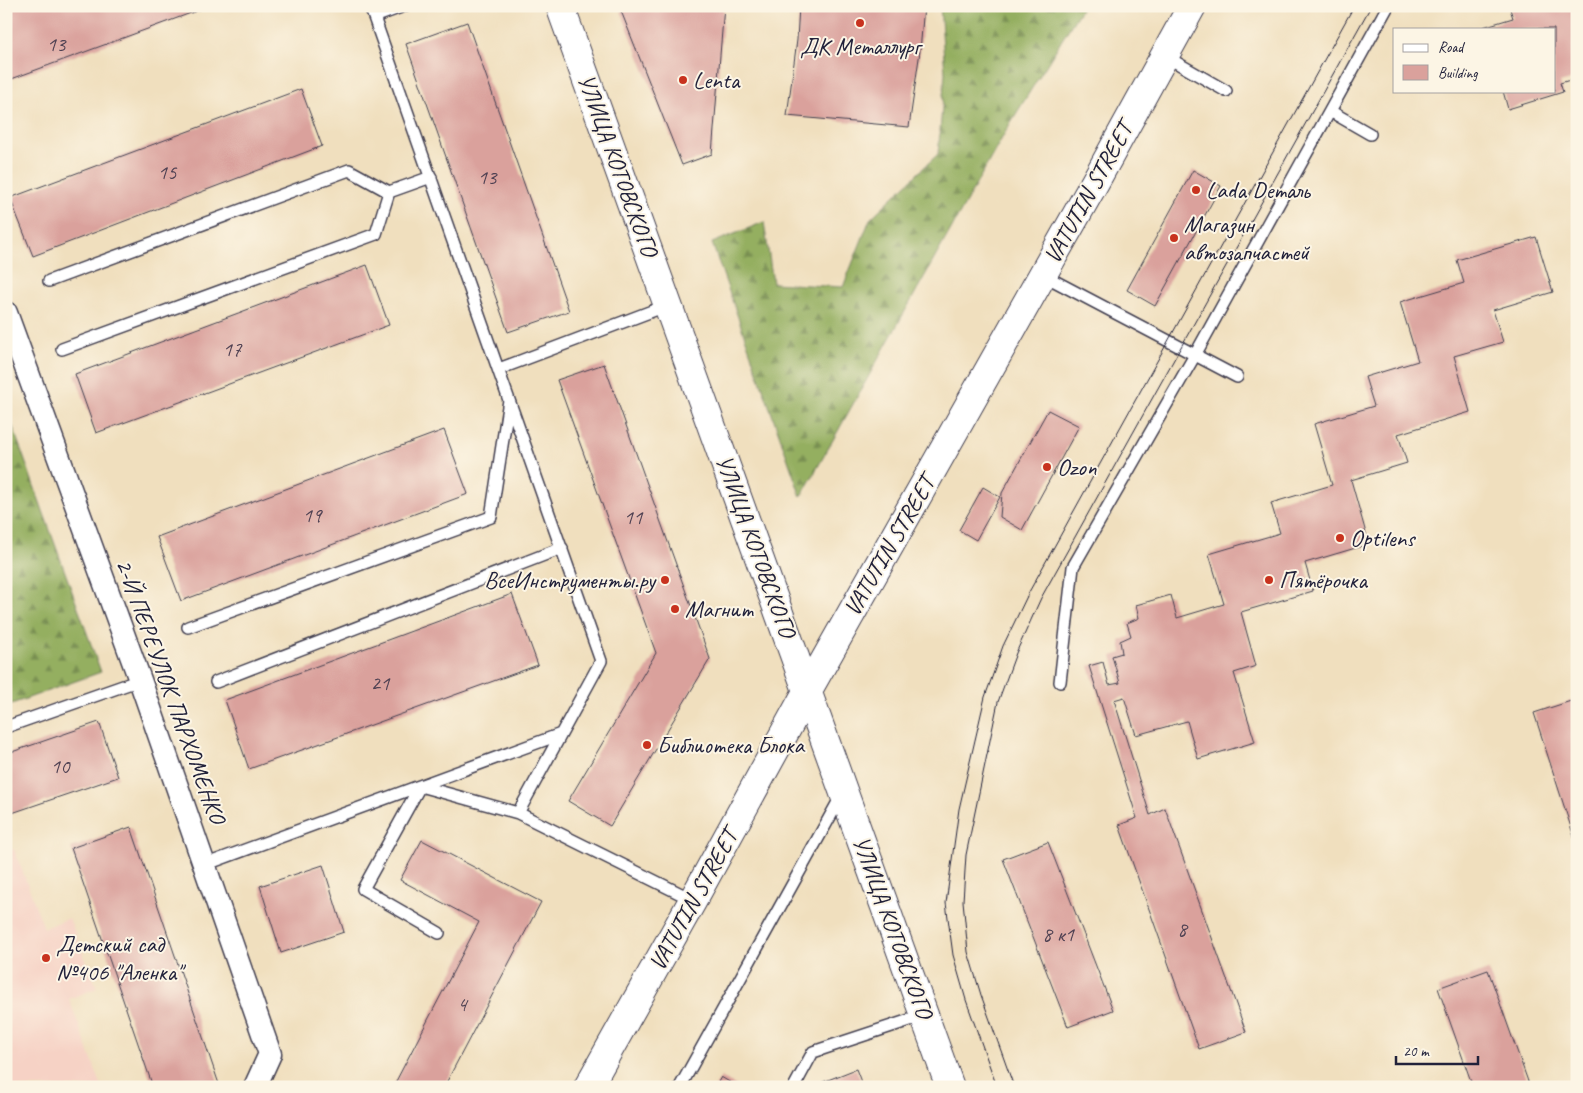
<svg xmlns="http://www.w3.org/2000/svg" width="1583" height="1093" font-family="Caveat,sans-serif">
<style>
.built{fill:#f6d2c5}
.forest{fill:url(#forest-firs);stroke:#5b684e}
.building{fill:#daa19c}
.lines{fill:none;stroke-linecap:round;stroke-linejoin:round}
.lane-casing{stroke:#413e4f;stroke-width:14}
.street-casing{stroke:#413e4f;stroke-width:25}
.secondary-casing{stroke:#413e4f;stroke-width:30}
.primary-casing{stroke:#413e4f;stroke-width:30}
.lane{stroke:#fff;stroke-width:11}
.street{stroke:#fff;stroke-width:22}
.secondary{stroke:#fff;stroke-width:28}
.primary{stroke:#fff;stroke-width:28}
.tram{stroke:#22223b;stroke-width:1}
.poi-dot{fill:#c8321e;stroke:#fcf5e5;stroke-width:2}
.labels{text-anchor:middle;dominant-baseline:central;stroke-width:4;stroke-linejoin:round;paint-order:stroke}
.number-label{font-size:21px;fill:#504253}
.poi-label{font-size:24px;fill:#22223b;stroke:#fcf5e5;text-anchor:start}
.street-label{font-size:24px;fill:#22223b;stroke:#fcf5e5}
</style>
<defs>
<pattern id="forest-firs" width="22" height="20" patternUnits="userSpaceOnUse" patternTransform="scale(1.25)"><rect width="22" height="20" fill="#94af61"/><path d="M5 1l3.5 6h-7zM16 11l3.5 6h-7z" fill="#788e51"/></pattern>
</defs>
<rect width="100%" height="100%" fill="#fcf5e5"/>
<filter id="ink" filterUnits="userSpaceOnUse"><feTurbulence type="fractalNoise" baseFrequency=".02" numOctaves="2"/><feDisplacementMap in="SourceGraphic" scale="10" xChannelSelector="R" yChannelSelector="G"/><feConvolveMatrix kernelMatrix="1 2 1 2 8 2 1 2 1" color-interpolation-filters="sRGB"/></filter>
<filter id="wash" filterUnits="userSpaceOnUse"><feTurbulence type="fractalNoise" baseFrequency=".0096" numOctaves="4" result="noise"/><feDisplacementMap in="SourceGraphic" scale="20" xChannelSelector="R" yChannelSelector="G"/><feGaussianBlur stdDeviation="1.12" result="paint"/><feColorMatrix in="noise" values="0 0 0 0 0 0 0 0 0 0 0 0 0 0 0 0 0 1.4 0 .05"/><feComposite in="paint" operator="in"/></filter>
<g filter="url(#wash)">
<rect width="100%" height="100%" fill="#f0dfbe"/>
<path class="built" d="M14 849 44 928 69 918 97 988 69 999 102 1087H6V852Z"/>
<path class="forest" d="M940 6H1083L1011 122 801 497 712 243 764 222 773 283 843 287 870 219 938 154 945 73Z
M6 408 101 672 6 706Z"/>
<g id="blocks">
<path class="building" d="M10 6H210L6 81V8Z
M619 6H724L712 154 682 165Z
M799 6H924L920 51 909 127 787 116 797 40Z
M1509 6H1577V78L1560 83 1563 92 1508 109 1503 91H1554V29H1484L1483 27 1513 18Z
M467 22 569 311 508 332 406 44Z
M301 89 322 146 33 256 10 198Z
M1193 170 1221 186 1155 306 1127 290Z
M1536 237 1553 292 1493 310 1503 342 1454 356 1470 412 1398 434 1407 463 1351 480 1369 544 1305 563 1313 591 1241 612 1256 666 1234 673 1255 742 1198 759 1187 721 1136 735 1124 697 1114 700 1150 815 1165 808 1246 1032 1199 1049 1119 825 1137 818 1089 666 1103 662 1109 685 1120 683 1112 656 1122 653 1120 641 1131 636 1127 623 1139 618 1136 605 1171 595 1177 618 1224 604 1209 554 1280 533 1271 503 1332 485 1314 424 1374 406 1365 377 1418 361 1400 302 1464 283 1457 260Z
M367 265 389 325 96 433 75 374Z
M604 364 710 659 610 826 568 801 656 653 557 380Z
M1048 410 1079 426 1022 530 1000 517 1002 493Z
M444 430 468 494 181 601 157 537Z
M983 487 1000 497 976 540 959 530Z
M512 594 538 665 249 769 225 700Z
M1577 699V843H1576L1534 713Z
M99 722 118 777 6 815V754Z
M131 827 220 1087H153L71 848Z
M422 840 541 902 444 1087H393L479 922 400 880Z
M1048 842 1113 1010 1068 1027 1003 859Z
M323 865 344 932 281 953 260 886Z
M1488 970 1530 1087H1473L1438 988Z
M856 1069 863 1087H810Z
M721 1077 738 1087H715Z"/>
</g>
</g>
<g filter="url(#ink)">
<use href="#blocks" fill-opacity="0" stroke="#413e4f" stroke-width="1"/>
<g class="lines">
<defs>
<path id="lane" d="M370 6 601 661 518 813 693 900
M374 17 404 6
M1165 56 1226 91
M1330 111 1370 134
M1043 275 1237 377
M49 281 349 170 389 192 431 177
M62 349 376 234 389 192
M499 369 668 305
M188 627 491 517 509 400
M216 682 562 548
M1060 682 1073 567 1195 355 1388 6
M6 727 140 680
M204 865 561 734
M439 933 363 889 420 786 518 813
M680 1087 842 795
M794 1087 813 1052 925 1015"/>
<path id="street" d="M6 313 140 680 270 1054 255 1087"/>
<path id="secondary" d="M560 6 950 1087"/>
<path id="primary" d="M588 1087 693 900 808 690 1095 182 1192 6"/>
</defs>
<use href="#lane" class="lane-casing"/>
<use href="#street" class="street-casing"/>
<use href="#secondary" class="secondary-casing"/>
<use href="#primary" class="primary-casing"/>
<use href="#lane" class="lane"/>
<use href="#street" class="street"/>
<use href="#secondary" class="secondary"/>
<use href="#primary" class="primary"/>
<path class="tram" d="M997 1087 966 1000 953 955 946 903 959 809 985 697 1003 646 1029 592 1354 6
M1014 1087 981 995 968 952 963 901 966 855 998 702 1016 653 1041 598 1371 6"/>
</g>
</g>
<g class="poi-dot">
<circle cx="860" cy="23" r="5"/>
<circle cx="683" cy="80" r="5"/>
<circle cx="1196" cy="190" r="5"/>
<circle cx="1174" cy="238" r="5"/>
<circle cx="1047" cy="467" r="5"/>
<circle cx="1340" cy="538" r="5"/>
<circle cx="665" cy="580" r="5"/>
<circle cx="1269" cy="580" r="5"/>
<circle cx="675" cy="609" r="5"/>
<circle cx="647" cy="745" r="5"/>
<circle cx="46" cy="958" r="5"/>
</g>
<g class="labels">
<g class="number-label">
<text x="56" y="44">13</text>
<text x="167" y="172">15</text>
<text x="487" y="177">13</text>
<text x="232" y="349">17</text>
<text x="312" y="515">19</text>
<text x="633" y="517">11</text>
<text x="380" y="683">21</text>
<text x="60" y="766">10</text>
<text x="1182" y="929">8</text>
<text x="1058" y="934">8 к1</text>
<text x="462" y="1004">4</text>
</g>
<g class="poi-label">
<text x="860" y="46" text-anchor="middle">ДК Металлург</text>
<text x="693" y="80">Lenta</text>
<text x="1206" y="190">Lada Dеталь</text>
<text x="1184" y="224">Магазин<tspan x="1184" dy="28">автозапчастей</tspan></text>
<text x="1057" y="467">Ozon</text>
<text x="1350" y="538">Optilens</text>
<text x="655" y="580" text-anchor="end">ВсеИнструменты.ру</text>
<text x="1279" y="580">Пятёрочка</text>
<text x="685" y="609">Магнит</text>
<text x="657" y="745">Библиотека Блока</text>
<text x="56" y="944">Детский сад<tspan x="56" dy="28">№406 "Аленка"</tspan></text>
</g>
<g class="street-label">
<text transform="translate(618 165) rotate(70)">УЛИЦА КОТОВСКОГО</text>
<text transform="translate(1088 193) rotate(-61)">VATUTIN STREET</text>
<text transform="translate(756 546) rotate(70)">УЛИЦА КОТОВСКОГО</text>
<text transform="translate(889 546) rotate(-60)">VATUTIN STREET</text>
<text transform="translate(171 691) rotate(70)">2-Й ПЕРЕУЛОК ПАРХОМЕНКО</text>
<text transform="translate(693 900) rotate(-61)">VATUTIN STREET</text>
<text transform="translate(893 927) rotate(70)">УЛИЦА КОТОВСКОГО</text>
</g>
</g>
<rect width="1583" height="1093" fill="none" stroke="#fcf5e5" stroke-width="25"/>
<rect x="1393" y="28" width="162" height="65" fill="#fcf5e5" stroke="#a5a1a1"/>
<rect x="1403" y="44" width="25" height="8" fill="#ffffff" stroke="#a5a1a1"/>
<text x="1438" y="52" font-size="15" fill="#22223b">Road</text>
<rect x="1403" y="65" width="25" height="15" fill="#daa19c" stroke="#a5a1a1"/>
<text x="1438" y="78" font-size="15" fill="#22223b">Building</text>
<path d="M1396 1056v8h82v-8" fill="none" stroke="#22223b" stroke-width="2.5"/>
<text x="1403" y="1056" font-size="15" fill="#22223b" stroke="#fcf5e5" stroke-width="4" paint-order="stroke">20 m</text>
</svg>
